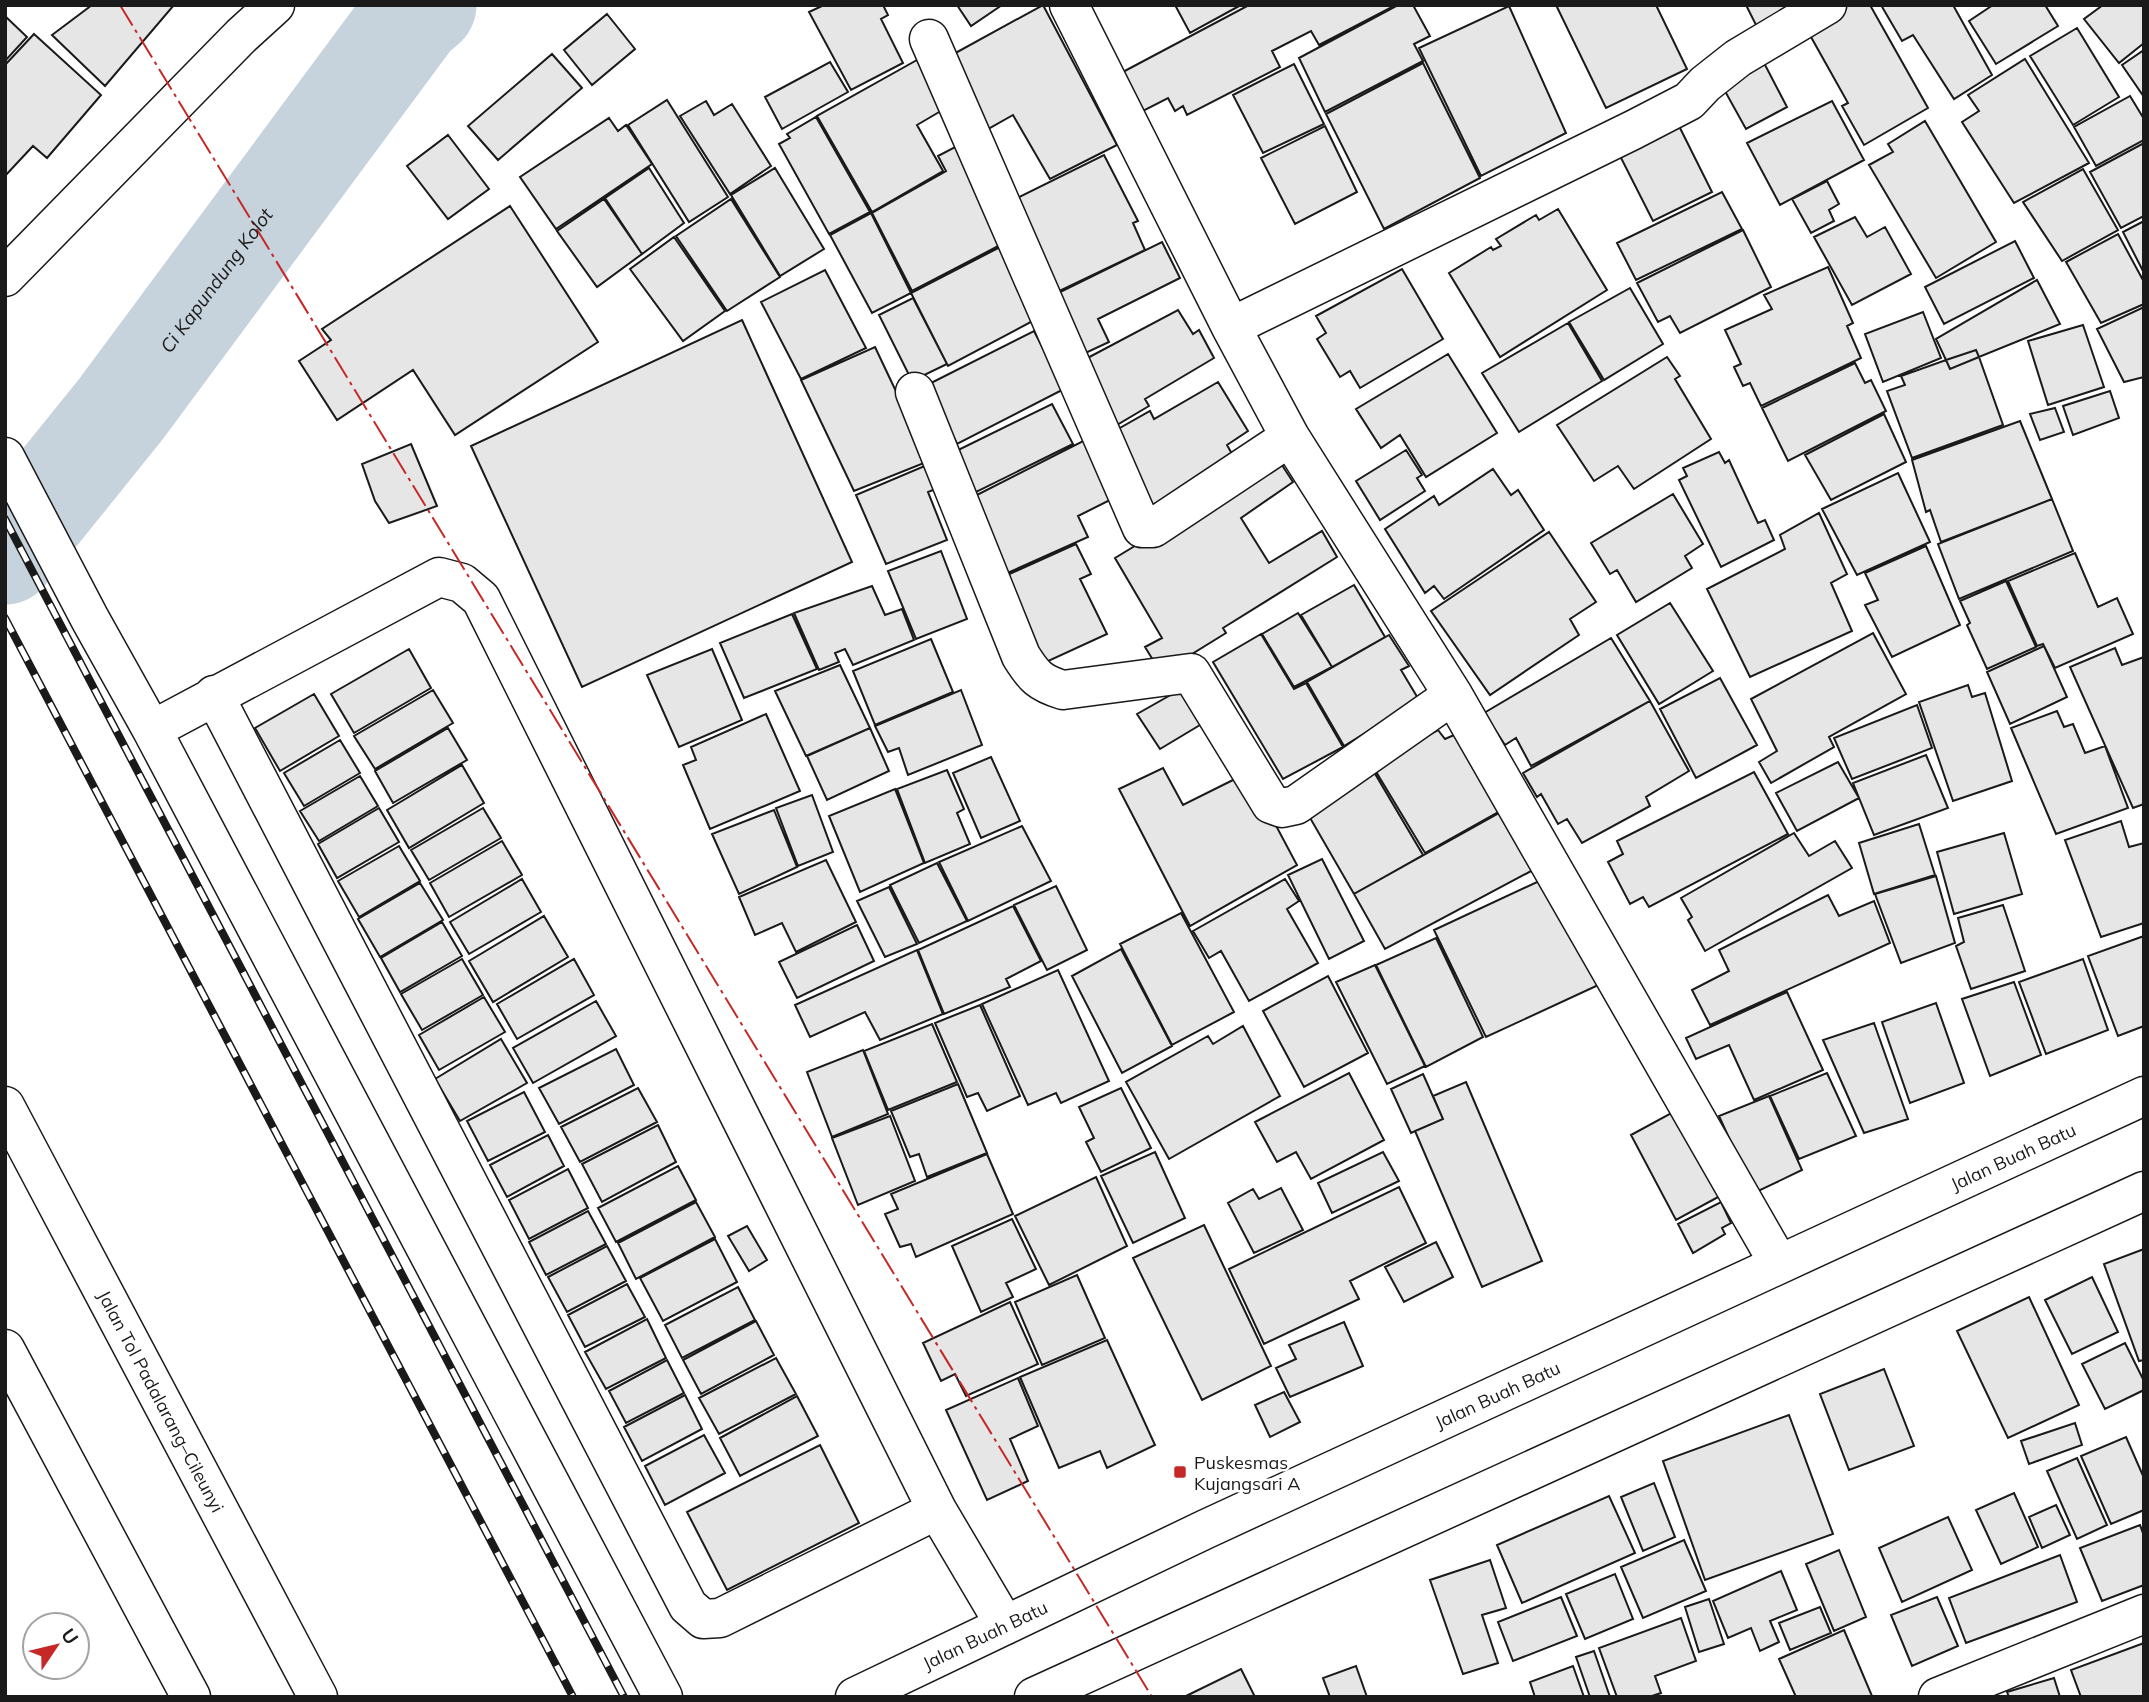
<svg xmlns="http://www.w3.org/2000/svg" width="2149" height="1702" font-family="Mulish,sans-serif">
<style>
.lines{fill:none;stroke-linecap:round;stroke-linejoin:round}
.river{stroke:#c6d2dc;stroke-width:103}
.building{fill:#e6e6e6;stroke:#1a1a1a;stroke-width:2}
.minor-casing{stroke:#1a1a1a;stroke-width:41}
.major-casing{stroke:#1a1a1a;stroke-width:41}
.highway-casing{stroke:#1a1a1a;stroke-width:41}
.minor{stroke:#fff;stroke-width:38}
.major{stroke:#fff;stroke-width:38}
.highway{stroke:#fff;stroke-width:38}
.rail-casing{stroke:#1a1a1a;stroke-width:8}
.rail{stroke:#fff;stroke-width:5;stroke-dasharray:16;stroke-linecap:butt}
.power{stroke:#c62828;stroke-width:2;stroke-dasharray:24 5 3.5 5;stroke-linecap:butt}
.poi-dot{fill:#c62828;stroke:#fff;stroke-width:2.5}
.labels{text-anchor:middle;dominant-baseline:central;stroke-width:5;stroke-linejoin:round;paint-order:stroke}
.street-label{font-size:18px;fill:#1a1a1a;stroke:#fff}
.poi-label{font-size:18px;fill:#1a1a1a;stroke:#fff;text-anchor:start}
.water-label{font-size:19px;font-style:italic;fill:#1a1a1a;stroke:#fff}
</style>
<rect width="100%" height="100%" fill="#fff"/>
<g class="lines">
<path class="river" id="s1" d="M5 553 121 409 412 16 425 5"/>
</g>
<path class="building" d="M92 5H174L105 86 52 35Z
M824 5H883L888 15 881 19 903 63 851 90 809 12Z
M957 5H1002L971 26Z
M1043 5 1117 145 1050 179 1013 115 988 129 950 56Z
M1175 5H1241L1190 33Z
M1249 5H1396L1319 45 1311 31 1272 51 1280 67 1187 115 1183 106 1175 111 1168 98 1139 113 1119 74Z
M1398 5H1413L1430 36 1414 44 1423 61 1325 112 1299 58Z
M1556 5H1656L1687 69 1606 108Z
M1746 5H1801L1757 27Z
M1846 5H1870L1928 108 1864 145 1842 106 1848 103 1806 28Z
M1881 5H1953L1992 75 1954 99 1913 35 1902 41Z
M1993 5H2045L2058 26 1996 64 1969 21Z
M2103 5H2144V43L2119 63 2084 19Z
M1509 6 1566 133 1481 176 1419 48Z
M607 14 635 49 592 85 564 50Z
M5 16 27 37 5 61Z
M2077 28 2119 97 2073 125 2030 56Z
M34 34 101 95 47 158 33 146 5 176V65Z
M2144 50V97L2122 65Z
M552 54 582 88 498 160 468 126Z
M2025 59 2089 163 2014 203 1962 122 1979 111 1968 95Z
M917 60 946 108 917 125 943 171 872 212 817 116Z
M1763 61 1787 107 1746 129 1721 84Z
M830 62 848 92 782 129 765 97Z
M1423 63 1480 178 1384 229 1326 114Z
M1294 64 1324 124 1263 153 1233 95Z
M2130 96 2144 119V140L2096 166 2074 127Z
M667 100 728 197 689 222 628 125Z
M706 101 714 115 732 104 771 166 730 194 680 116Z
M1832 101 1864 160 1780 205 1747 143Z
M816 117 870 212 829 234 779 144 790 138 787 134Z
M609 118 618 131 626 125 652 164 556 229 520 177Z
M1676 120 1712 192 1653 221 1617 150Z
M1925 121 1996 242 1936 278 1869 165 1893 152 1888 144Z
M1325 126 1357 192 1295 224 1261 158Z
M448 135 489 189 448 219 407 166Z
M2144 143V216L2121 228 2090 172Z
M957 146 1006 242 912 291 872 213 946 171 938 156Z
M1104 155 1138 221 1133 223 1145 250 1049 296 1009 202Z
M649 168 684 223 642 254 605 198Z
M775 168 824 249 780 276 731 195Z
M2083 169 2118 230 2062 261 2023 202Z
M1827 181 1839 204 1829 210 1834 221 1811 233 1792 199Z
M1722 192 1742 229 1636 280 1617 243Z
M604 199 642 254 597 287 557 231Z
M731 199 780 277 727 311 676 236Z
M510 206 598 342 455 435 413 370 337 420 299 361 331 340 322 329Z
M1558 209 1607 290 1500 357 1449 273 1491 247 1493 250 1501 246 1496 239 1536 215 1539 220Z
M871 213 911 293 872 313 830 235Z
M1855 217 1867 237 1885 227 1911 274 1852 305 1814 237Z
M2144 221V273L2123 232Z
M1743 230 1771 287 1680 333 1670 316 1658 322 1637 283Z
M2118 234 2144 282V304L2101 323 2066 262Z
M674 237 725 311 683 341 630 269Z
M2015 241 2034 278 1944 324 1925 287Z
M1162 242 1180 278 1098 319 1109 342 1077 357 1050 297Z
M1006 244 1042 316 948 366 911 293Z
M1828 267 1853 323 1847 326 1861 358 1761 406 1750 383 1743 386 1734 367 1741 364 1725 330 1772 309 1764 295Z
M1402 269 1443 339 1360 388 1350 371 1340 377 1317 339 1326 333 1316 316Z
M825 270 866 348 801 379 761 302Z
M2037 280 2060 324 1979 357 1976 350 1946 360 1936 339Z
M1630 288 1663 344 1604 380 1569 322Z
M913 298 947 364 912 381 879 315Z
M2144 307V377L2124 382 2097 329Z
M1178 310 1193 334 1199 330 1214 358 1145 399 1149 406 1110 429 1078 363Z
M1923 312 1941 358 1883 382 1865 334Z
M742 320 852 562 582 687 471 446Z
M1568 323 1602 381 1519 432 1482 373Z
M2083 325 2104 387 2048 405 2028 341Z
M1034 331 1064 389 957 444 927 385Z
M875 347 929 461 854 491 801 380Z
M1976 350 1979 357 1950 369 1946 360Z
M1448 354 1497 433 1426 477 1400 435 1381 448 1356 409Z
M1667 357 1680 376 1675 379 1711 439 1634 489 1618 466 1594 481 1557 425Z
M1979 357 2003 425 1912 458 1887 391 1905 385 1901 376 1946 360 1950 369Z
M1855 363 1865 383 1871 380 1886 411 1788 461 1762 408Z
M1218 382 1248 431 1227 445 1236 461 1155 508 1111 433 1150 411 1154 419Z
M2110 391 2119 418 2073 435 2063 406Z
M1052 404 1073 444 966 497 946 456Z
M2055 408 2064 432 2040 440 2030 414Z
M1884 414 1906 462 1831 500 1805 455Z
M2020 421 2052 499 1941 542 1930 510 1926 512 1912 460Z
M1091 437 1120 495 1078 516 1088 537 1003 575 967 500Z
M411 444 437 506 389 523 375 501 362 464Z
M1406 450 1422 475 1417 478 1425 491 1380 520 1356 481Z
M1719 452 1725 463 1729 460 1758 523 1765 520 1774 540 1721 567 1679 480 1687 476 1683 468Z
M1278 459 1293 482 1241 518 1269 563 1322 531 1337 557 1223 628 1226 633 1161 673 1145 647 1162 638 1115 558Z
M934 462 945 485 928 492 947 540 886 564 856 495Z
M1493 469 1511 495 1518 490 1544 530 1444 599 1434 586 1425 593 1385 529 1434 496 1439 505Z
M1898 473 1930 542 1857 575 1822 509Z
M1673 494 1703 544 1685 556 1692 568 1636 602 1617 570 1610 574 1591 543Z
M2052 499 2073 551 1959 599 1938 544Z
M1819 513 1847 574 1831 583 1852 631 1750 677 1707 589 1785 549 1780 535Z
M1549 532 1596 602 1570 619 1579 635 1490 695 1431 611Z
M1076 544 1091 574 1080 579 1107 634 1044 663 1005 576Z
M1926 546 1960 625 1892 657 1865 605 1878 600 1865 573Z
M941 551 967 619 916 639 888 571Z
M2075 553 2098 607 2117 598 2133 634 2055 668 2043 644 2037 646 2008 581Z
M2006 581 2036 647 1987 669 1967 625 1970 623 1960 601Z
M1354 585 1385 637 1332 667 1301 615Z
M872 586 885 615 902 609 914 640 853 665 845 649 835 653 839 662 819 670 794 613Z
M1670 603 1713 671 1659 704 1617 635Z
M1298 613 1332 667 1294 687 1262 634Z
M792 614 817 669 744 698 720 643Z
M1873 633 1906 694 1829 737 1834 747 1771 783 1759 762 1777 751 1751 699Z
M1261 634 1294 689 1306 683 1343 747 1283 779 1213 662Z
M1389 635 1409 666 1401 670 1419 700 1344 746 1307 682Z
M1611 638 1650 701 1531 766 1516 738 1505 745 1484 713Z
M931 639 953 692 875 725 853 671Z
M2044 646 2067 697 2010 724 1987 672Z
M2115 648 2122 665 2144 657V804L2133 808 2070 667Z
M409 649 431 688 354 733 331 694Z
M712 649 742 720 679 747 647 675Z
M840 665 870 728 806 756 775 691Z
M1720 678 1757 745 1696 778 1660 709Z
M1968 685 1972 697 1985 693 2012 781 1953 801 1919 702Z
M1183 688 1205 722 1160 749 1137 714Z
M433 690 453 723 375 769 354 736Z
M961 690 982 745 908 775 899 748 888 752 875 726Z
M314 694 339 736 280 771 255 728Z
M1650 701 1689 771 1646 797 1650 806 1582 843 1567 819 1558 824 1541 794 1537 797 1523 773Z
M1917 705 1932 748 1852 779 1834 738Z
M2057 711 2064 727 2073 724 2085 753 2105 746 2128 808 2056 834 2011 728Z
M766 714 800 791 710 829 683 765 696 760 691 747Z
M448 728 467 760 393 803 375 771Z
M870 728 889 771 827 800 807 756Z
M1438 730 1445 739 1454 735 1500 811 1425 853 1372 765Z
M340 740 360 773 304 806 284 773Z
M1926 755 1948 808 1874 835 1853 783Z
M991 757 1020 821 981 838 953 773Z
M1838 762 1859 798 1797 831 1776 793Z
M462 765 484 803 409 848 387 810Z
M1371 767 1423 855 1354 894 1302 804Z
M1163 768 1183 805 1237 778 1257 790 1297 865 1190 926 1119 789Z
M947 770 964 809 957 813 970 844 925 863 897 789Z
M1754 772 1788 834 1649 907 1643 897 1630 904 1608 862 1623 854 1617 841Z
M360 776 378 806 319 841 300 811Z
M895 789 924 863 860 892 829 816Z
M812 795 833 852 798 866 776 808Z
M379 808 399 842 337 878 318 844Z
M483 808 501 838 429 880 411 850Z
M774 810 797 867 739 894 712 834Z
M1501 812 1533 870 1385 949 1354 894Z
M2121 821 2129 847 2144 843V923L2101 937 2065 840Z
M1919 824 1935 875 1874 894 1859 843Z
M1022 826 1051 881 968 921 939 862Z
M1794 833 1809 856 1835 841 1852 868 1705 951 1688 920 1692 917 1681 898Z
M2004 833 2022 894 1954 914 1937 852Z
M502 841 522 875 449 917 430 883Z
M399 846 420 881 359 917 338 881Z
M1322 859 1364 941 1329 959 1288 875Z
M826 860 856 922 796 952 782 923 755 935 739 897Z
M937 863 967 921 919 943 890 885Z
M1550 876 1607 981 1486 1037 1434 930Z
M1936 876 1955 943 1901 963 1875 894Z
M522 879 541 912 469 954 450 922Z
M1285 879 1299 901 1287 909 1318 963 1249 1001 1221 951 1209 958 1193 931Z
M420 883 443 920 380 957 358 919Z
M1056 886 1087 950 1047 970 1014 905Z
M889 887 917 944 885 957 857 901Z
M1828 895 1839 916 1874 901 1890 943 1710 1025 1692 990 1729 971 1719 950Z
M2003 905 2025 971 1971 989 1956 946 1964 942 1958 918Z
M1013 906 1041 961 1006 979 1010 987 944 1014 918 950Z
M1181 913 1234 1012 1172 1045 1120 944Z
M544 916 568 957 493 1002 469 961Z
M442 922 462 956 400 992 381 958Z
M857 925 874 961 797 998 779 962Z
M2144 936V1026L2118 1036 2088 956Z
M1436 938 1483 1037 1426 1067 1376 965Z
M1121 949 1172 1046 1122 1073 1072 976Z
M917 950 943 1014 880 1040 865 1012 810 1037 795 1005Z
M462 959 483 995 422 1030 401 994Z
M574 959 594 995 517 1039 497 1004Z
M2083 959 2108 1030 2046 1054 2019 982Z
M1375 965 1425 1066 1387 1084 1336 982Z
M1058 970 1109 1081 1061 1103 1056 1093 1028 1105 982 1004Z
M1328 976 1368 1053 1304 1087 1263 1011Z
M2014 982 2041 1055 1990 1076 1962 999Z
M1787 992 1823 1070 1754 1100 1729 1045 1696 1059 1686 1038Z
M484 997 505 1032 439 1070 419 1035Z
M596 1001 616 1036 533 1083 513 1048Z
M1936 1003 1964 1083 1910 1103 1882 1022Z
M980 1005 1020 1096 987 1111 978 1093 967 1097 935 1023Z
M1874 1023 1908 1119 1864 1133 1823 1040Z
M932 1024 957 1082 888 1110 864 1051Z
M1243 1026 1280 1096 1169 1159 1126 1082 1208 1036 1213 1044Z
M501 1039 527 1083 460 1121 435 1079Z
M616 1049 634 1085 559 1124 539 1088Z
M863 1050 888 1114 832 1137 807 1072Z
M1349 1073 1384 1140 1311 1179 1296 1152 1277 1162 1255 1122Z
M1827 1073 1856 1136 1799 1159 1770 1096Z
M1423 1074 1443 1119 1411 1133 1391 1089Z
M1466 1082 1542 1261 1482 1287 1415 1131 1443 1119 1433 1096Z
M958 1084 987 1153 927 1177 919 1154 910 1157 891 1111Z
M638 1088 657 1122 580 1162 561 1127Z
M1121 1088 1151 1148 1101 1172 1086 1142 1094 1138 1079 1107Z
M524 1092 545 1132 488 1161 467 1121Z
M1769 1096 1802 1170 1754 1193 1719 1116Z
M1675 1111 1720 1196 1676 1220 1631 1135Z
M890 1116 915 1181 858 1205 832 1138Z
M658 1125 676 1162 602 1202 582 1164Z
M548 1135 564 1166 507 1197 490 1165Z
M1155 1152 1185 1218 1133 1243 1101 1176Z
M1383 1152 1399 1181 1332 1213 1318 1183Z
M987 1154 1013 1214 916 1257 911 1244 900 1247 885 1214 898 1209 891 1194Z
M678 1166 696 1200 616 1242 598 1208Z
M568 1169 588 1208 529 1239 509 1200Z
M1096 1177 1127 1246 1049 1285 1015 1216Z
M1399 1187 1426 1243 1350 1281 1359 1299 1264 1344 1229 1269Z
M1281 1188 1303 1230 1254 1253 1228 1203 1253 1189 1259 1199Z
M696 1202 715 1237 636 1279 618 1243Z
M1721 1202 1731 1223 1722 1228 1725 1234 1693 1253 1678 1224Z
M588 1211 606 1244 546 1275 529 1242Z
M1012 1219 1036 1269 1006 1283 1013 1297 981 1312 952 1246Z
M1204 1225 1271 1366 1202 1400 1133 1258Z
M747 1226 767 1260 749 1271 728 1236Z
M715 1239 737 1282 663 1321 640 1278Z
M1436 1242 1453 1277 1404 1302 1385 1267Z
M607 1246 626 1281 567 1312 548 1277Z
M2144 1249V1360L2139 1361 2104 1264Z
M1077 1275 1105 1338 1042 1365 1015 1302Z
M2092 1277 2118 1332 2072 1354 2045 1300Z
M627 1284 645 1317 585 1347 568 1315Z
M738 1287 755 1320 682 1358 665 1325Z
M2029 1297 2079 1405 2008 1438 1957 1331Z
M1010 1302 1038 1364 966 1396 955 1374 941 1381 923 1343Z
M647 1319 666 1358 606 1389 585 1352Z
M756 1321 774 1355 701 1394 683 1360Z
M1344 1322 1363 1366 1290 1397 1276 1368 1296 1359 1289 1345Z
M1107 1340 1155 1445 1107 1468 1100 1451 1059 1468 1020 1377Z
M2125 1343 2144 1381V1390L2105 1409 2082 1364Z
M776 1358 796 1394 719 1434 699 1398Z
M667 1360 684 1393 626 1423 609 1391Z
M1884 1369 1914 1446 1849 1470 1820 1394Z
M1018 1378 1038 1426 1010 1439 1028 1481 987 1500 946 1410Z
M1284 1392 1300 1422 1270 1437 1255 1405Z
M685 1395 702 1429 642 1461 624 1427Z
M797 1396 818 1436 740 1476 720 1438Z
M1789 1415 1833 1534 1705 1580 1663 1461Z
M2075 1423 2082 1445 2029 1464 2021 1441Z
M704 1435 725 1473 665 1505 645 1466Z
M2126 1437 2144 1478V1510L2111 1524 2081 1456Z
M820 1445 859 1523 727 1590 687 1512Z
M2077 1458 2107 1525 2077 1539 2047 1471Z
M1654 1483 1675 1537 1643 1551 1621 1497Z
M2014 1493 2038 1547 2001 1564 1976 1510Z
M1609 1496 1635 1553 1522 1603 1497 1545Z
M2056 1505 2070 1535 2042 1548 2029 1517Z
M1948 1517 1972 1570 1902 1602 1879 1548Z
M2140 1525 2144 1536V1585L2102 1601 2080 1548Z
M1684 1540 1706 1591 1643 1618 1621 1567Z
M1839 1550 1866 1617 1834 1631 1806 1564Z
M2060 1555 2077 1602 1966 1643 1949 1598Z
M1490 1560 1506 1608 1482 1615 1498 1663 1463 1674 1430 1580Z
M1781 1571 1797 1610 1770 1621 1779 1642 1760 1651 1751 1628 1728 1638 1713 1601Z
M1615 1574 1633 1619 1585 1639 1566 1594Z
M1561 1597 1577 1636 1513 1661 1498 1622Z
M1937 1597 1958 1646 1912 1666 1891 1615Z
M1709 1599 1724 1644 1699 1652 1685 1607Z
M1820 1607 1831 1633 1790 1650 1779 1623Z
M1681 1618 1696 1661 1655 1676 1661 1693 1649 1697H1617L1599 1648Z
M1844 1630 1872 1696 1796 1697 1779 1659Z
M2144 1643V1697H2081L2071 1670Z
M1594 1651 1610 1697H1590L1576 1657Z
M1356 1666 1367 1697H1330L1323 1678Z
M1573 1666 1584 1697H1535L1530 1682Z
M1241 1669 1255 1697H1184Z
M2054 1678 2060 1697H2009L2007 1692Z"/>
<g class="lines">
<defs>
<path id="minor" d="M1069 5 1231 327 1290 437 1453 695 1779 1264
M929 39 1142 528H1153L1290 437
M5 277 241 36 275 5
M1231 327 1633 130 1689 101 1705 84 1738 58 1827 5
M915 392 1021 656C1034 677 1040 683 1063 690L1191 673 1271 804 1282 808 1296 805 1453 695
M5 457 90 619 152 730 663 1697
M214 695 688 1606 703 1619 720 1618 937 1510 1005 1625
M152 730 439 577 462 583 481 599 937 1510
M1938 1697 2144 1614"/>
<g id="major">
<path id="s2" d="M855 1697 1206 1529 2144 1096"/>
<path d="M1034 1697 2144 1191"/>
</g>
<g id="highway">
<path id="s3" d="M5 1106 318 1697"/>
<path d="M5 1349 191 1697"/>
</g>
</defs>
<use href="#minor" class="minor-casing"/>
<use href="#major" class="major-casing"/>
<use href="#highway" class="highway-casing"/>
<use href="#minor" class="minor"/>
<use href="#major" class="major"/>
<use href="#highway" class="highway"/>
<defs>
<path id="rail" d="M5 519 624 1697
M5 618 573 1697"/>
</defs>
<use href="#rail" class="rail-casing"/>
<use href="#rail" class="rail"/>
<path class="power" d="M120 5 1152 1697"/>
</g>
<rect class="poi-dot" x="1173" y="1465" width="14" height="14" rx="3.5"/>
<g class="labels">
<g class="street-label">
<text stroke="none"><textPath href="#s2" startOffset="1278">Jalan Buah Batu</textPath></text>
<text stroke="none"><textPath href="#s2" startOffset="710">Jalan Buah Batu</textPath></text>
<text stroke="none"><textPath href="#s3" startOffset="334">Jalan Tol Padalarang–Cileunyi</textPath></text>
<text stroke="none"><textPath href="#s2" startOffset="144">Jalan Buah Batu</textPath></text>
</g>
<g class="poi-label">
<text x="1194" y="1462">Puskesmas<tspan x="1194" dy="21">Kujangsari A</tspan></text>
</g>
<g class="water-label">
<text stroke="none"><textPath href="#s1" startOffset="345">Ci Kapundung Kolot</textPath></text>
</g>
</g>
<rect width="2149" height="1702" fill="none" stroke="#1a1a1a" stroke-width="14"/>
<g transform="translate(56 1646) rotate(55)"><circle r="33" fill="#ffffff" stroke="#a3a3a3" stroke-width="2"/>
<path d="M0-5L12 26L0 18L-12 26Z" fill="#c62828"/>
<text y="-10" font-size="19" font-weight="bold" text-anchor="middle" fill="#1a1a1a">U</text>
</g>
</svg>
